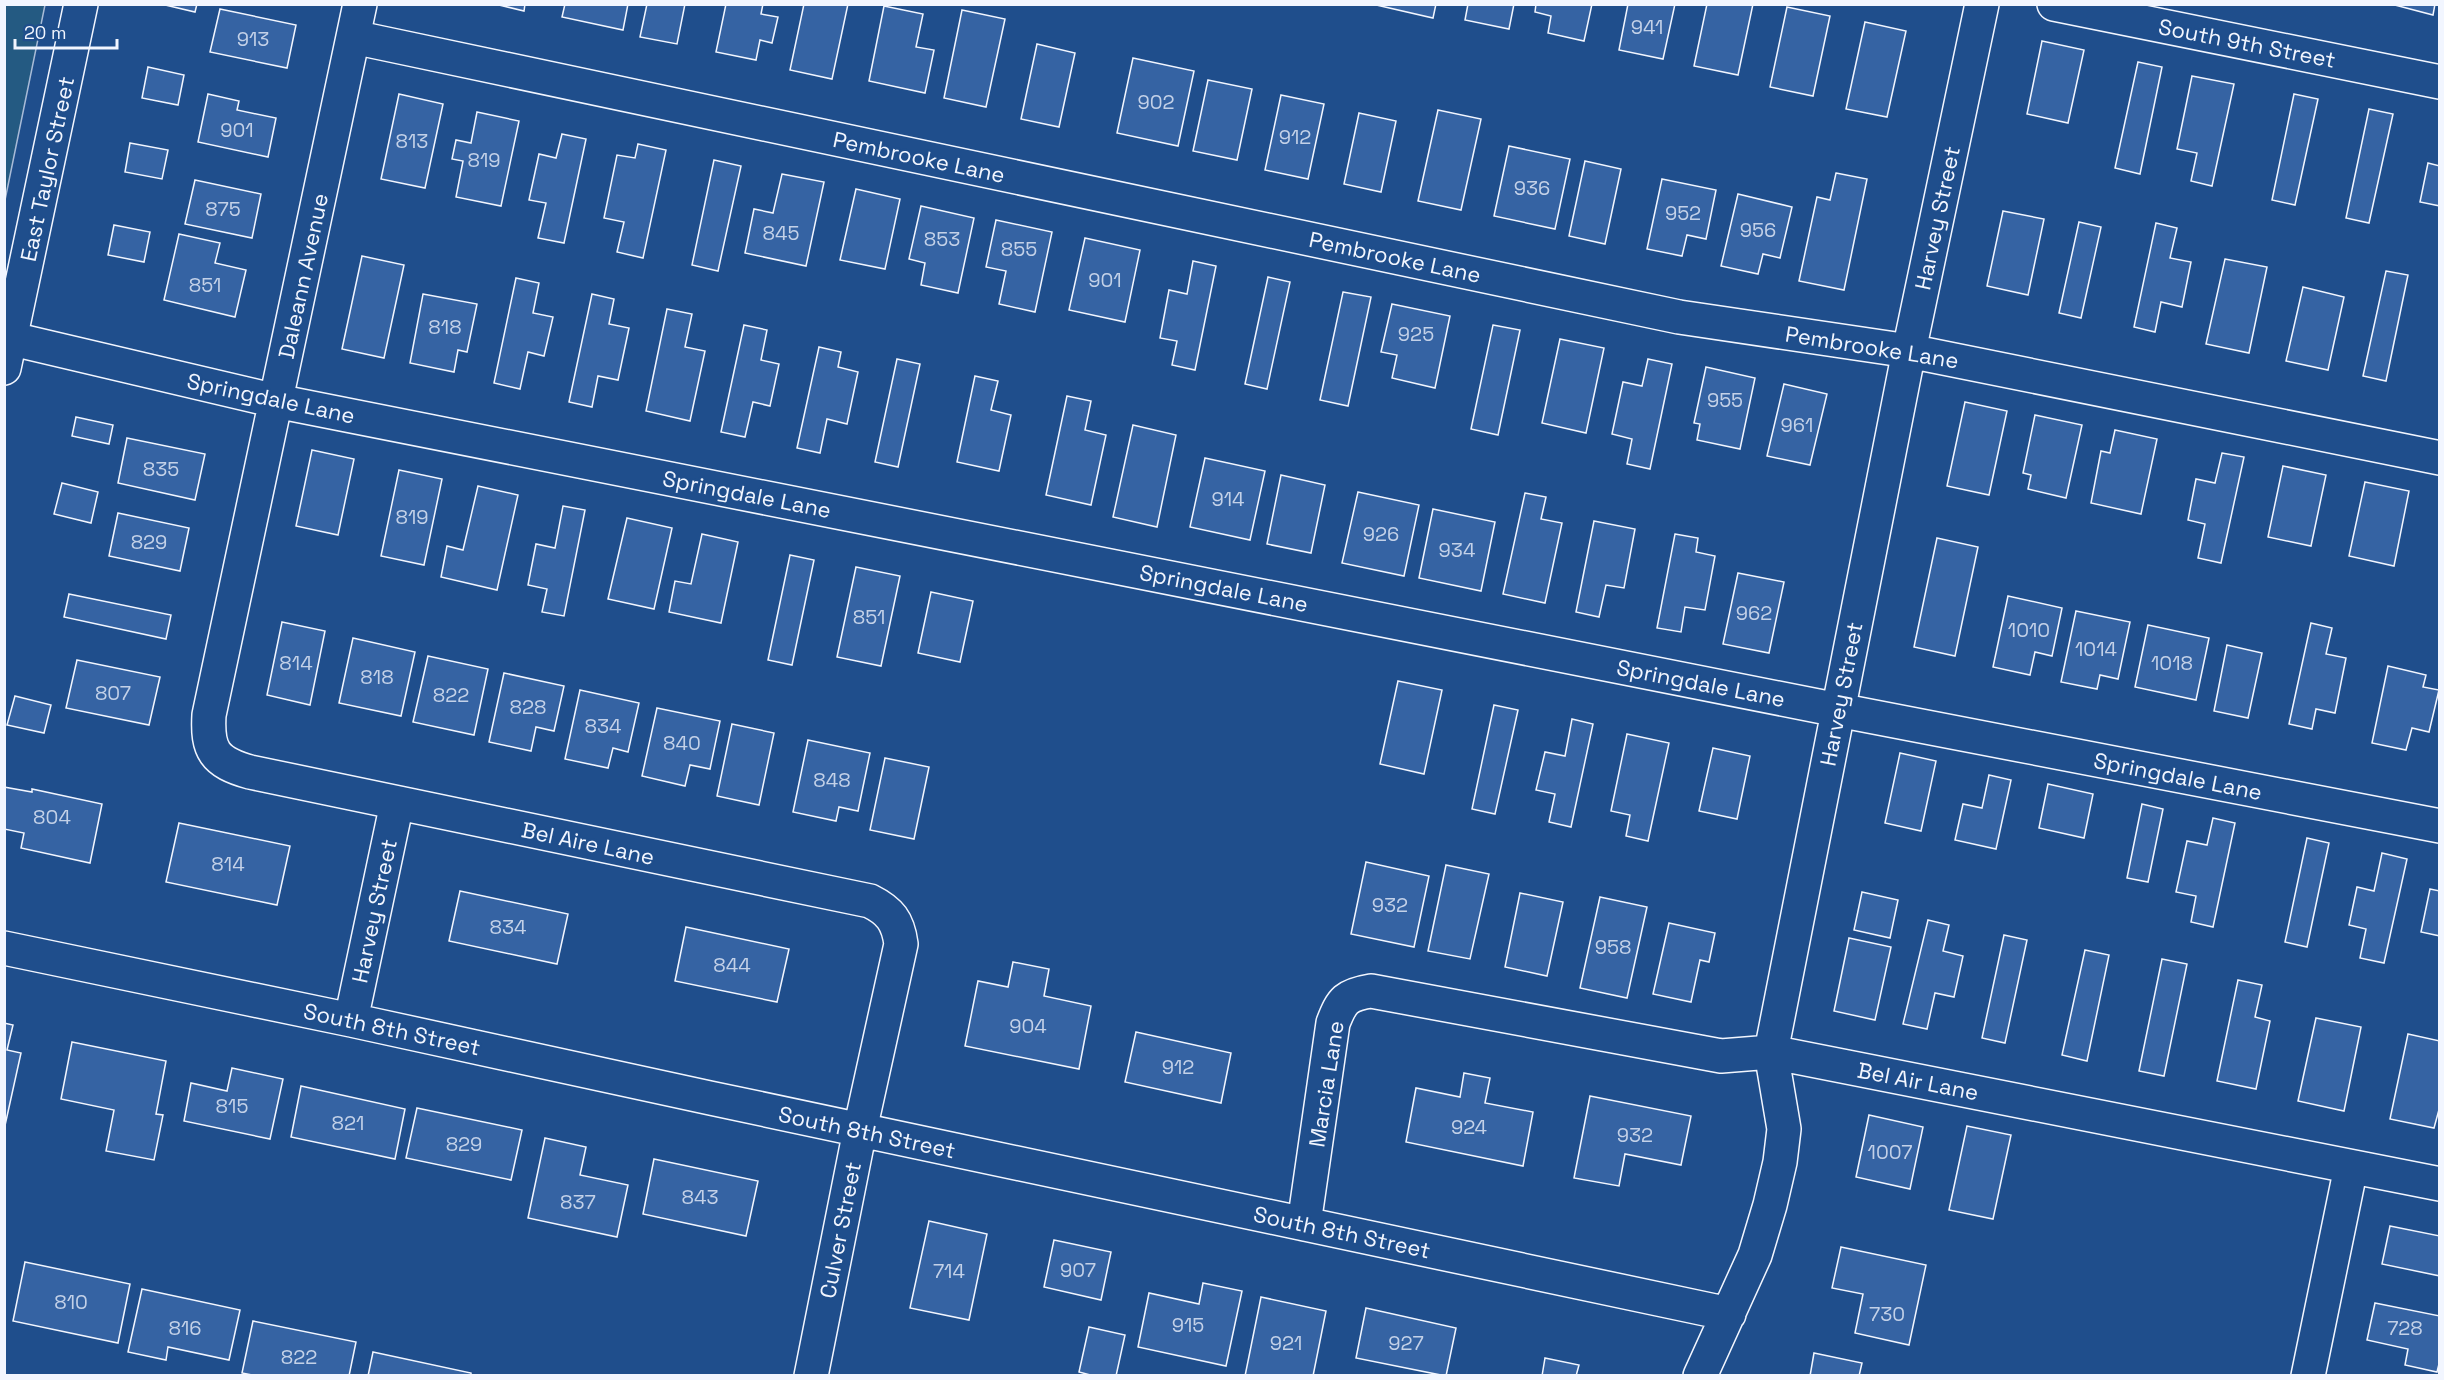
<svg xmlns="http://www.w3.org/2000/svg" width="2444" height="1380" font-family="'Space Grotesk',sans-serif">
<style>
.green{fill:#245a82;stroke:#a8bbd7;stroke-width:1.5}
.building{fill:#3563a3;stroke:#f2f6ff;stroke-width:1.5}
.lines{fill:none;stroke-linecap:round;stroke-linejoin:round}
.minor-casing{stroke:#f2f6ff;stroke-width:36}
.minor{stroke:#1f4e8c;stroke-width:33}
.labels{text-anchor:middle;dominant-baseline:central;stroke-width:4.5;stroke-linejoin:round;paint-order:stroke}
.number-label{font-size:20px;fill:#c3d1e8}
.street-label{font-size:22px;fill:#f2f6ff;stroke:#1f4e8c}
</style>
<rect width="100%" height="100%" fill="#1f4e8c"/>
<path class="green" d="M5 4 45 5 5 200 4 5Z"/>
<path class="building" d="M161 4H197L195 12Z
M495 4H525L524 11Z
M565 4H628L623 30 562 17Z
M647 4H685L677 44 640 37Z
M726 4H763L761 14 778 17 772 43 760 40 756 60 716 52Z
M804 4H848L832 79 790 70Z
M1372 4H1436L1433 18Z
M1468 4H1514L1509 29 1465 20Z
M1536 4H1592L1584 41 1548 33 1551 16 1535 12Z
M1628 4H1675L1663 59 1619 50Z
M1707 4H1753L1738 75 1694 66Z
M2391 4H2435L2433 15Z
M884 6 923 14 916 47 934 50 925 93 869 81Z
M1787 7 1830 16 1813 96 1770 87Z
M220 9 296 25 287 68 210 52Z
M962 10 1005 19 986 107 944 98Z
M1865 22 1906 31 1887 117 1846 109Z
M2042 41 2084 50 2068 123 2027 114Z
M1037 44 1075 53 1059 127 1021 119Z
M1133 58 1194 71 1178 146 1117 133Z
M2138 62 2162 67 2140 174 2115 168Z
M148 67 184 75 178 105 142 98Z
M2192 76 2234 84 2212 186 2191 181 2197 153 2177 149Z
M1208 80 1252 89 1237 160 1193 151Z
M208 94 239 101 237 110 276 118 268 157 198 142Z
M399 94 443 104 425 188 381 179Z
M2294 94 2318 99 2295 205 2272 200Z
M1281 95 1324 104 1308 179 1265 170Z
M2369 109 2393 114 2369 223 2346 218Z
M1438 110 1481 119 1461 210 1418 201Z
M477 112 519 121 501 206 456 197 463 161 452 159 456 140 471 143Z
M1359 113 1396 121 1381 192 1344 184Z
M562 134 586 139 564 243 538 238 546 203 529 200 539 154 556 158Z
M130 143 168 150 162 179 125 172Z
M638 144 666 150 643 258 617 252 624 222 604 218 617 155 635 158Z
M1509 146 1570 159 1555 229 1494 216Z
M714 160 741 166 718 271 692 265Z
M1585 161 1621 169 1605 244 1569 236Z
M2428 163 2440 166V206L2420 202Z
M1836 173 1867 179 1844 290 1799 281 1817 197 1830 200Z
M782 174 824 182 806 266 745 253 754 209 773 213Z
M1662 179 1716 190 1706 239 1687 235 1682 256 1647 249Z
M195 180 261 194 252 238 185 224Z
M856 189 900 199 885 269 840 260Z
M1738 194 1792 207 1780 258 1763 254 1758 274 1721 266Z
M921 206 974 218 958 293 921 285 925 263 909 259Z
M2003 211 2044 219 2028 295 1987 286Z
M996 220 1052 232 1035 312 999 304 1006 271 986 267Z
M2079 222 2101 227 2081 318 2059 313Z
M2156 223 2177 228 2170 258 2191 262 2182 307 2161 302 2155 332 2134 327Z
M114 225 150 232 144 262 108 255Z
M179 234 220 243 215 263 246 270 235 317 164 300Z
M1085 238 1140 250 1125 322 1069 310Z
M362 256 404 265 384 358 342 349Z
M2225 259 2267 267 2249 353 2206 344Z
M1193 261 1216 266 1195 370 1172 365 1177 341 1160 338 1169 290 1187 294Z
M2386 271 2408 275 2386 381 2363 376Z
M1268 277 1290 282 1267 389 1245 384Z
M516 278 539 283 533 313 553 317 544 356 528 352 520 389 494 383Z
M2303 287 2344 297 2328 370 2286 361Z
M1343 292 1371 297 1348 406 1320 400Z
M423 294 477 304 467 352 458 350 454 372 410 363Z
M592 294 614 299 609 324 629 328 618 380 598 376 592 407 569 402Z
M1392 304 1450 316 1435 388 1392 378 1397 355 1381 352Z
M667 309 692 314 685 347 705 351 690 421 646 411Z
M744 325 767 330 761 360 779 364 770 406 753 402 745 437 721 432Z
M1493 325 1520 330 1498 435 1471 429Z
M1560 339 1604 348 1586 433 1542 423Z
M819 347 841 352 838 367 858 372 847 424 827 419 820 453 797 448Z
M897 359 920 364 898 467 875 462Z
M1648 359 1672 364 1650 469 1627 464 1632 439 1612 434 1623 382 1642 386Z
M1706 367 1755 378 1740 449 1697 440 1700 424 1694 423Z
M975 376 998 381 991 410 1011 415 999 471 957 462Z
M1784 384 1827 394 1810 465 1767 456Z
M1067 396 1091 401 1085 430 1106 435 1091 505 1046 495Z
M1965 402 2007 411 1989 495 1947 486Z
M2035 415 2082 425 2066 498 2028 489 2031 475 2023 473Z
M76 417 113 425 109 444 72 436Z
M1133 425 1176 435 1157 527 1113 517Z
M2115 430 2157 439 2141 514 2091 503 2101 451 2110 453Z
M127 438 205 454 195 500 118 483Z
M312 450 354 459 338 535 296 526Z
M2222 453 2244 457 2221 563 2198 558 2205 524 2188 520 2196 479 2215 483Z
M1205 458 1265 471 1250 540 1190 527Z
M2283 466 2326 475 2311 546 2268 537Z
M399 470 442 479 424 565 381 556Z
M1281 475 1325 485 1311 553 1267 544Z
M2365 482 2409 491 2394 566 2349 556Z
M62 483 98 492 91 523 54 514Z
M478 486 518 495 497 590 441 577 447 546 463 550Z
M1358 492 1419 505 1404 576 1342 563Z
M1525 493 1546 497 1541 519 1562 523 1545 603 1503 594Z
M563 506 585 510 564 616 542 612 547 589 528 585 536 544 555 548Z
M1433 509 1495 522 1481 591 1419 578Z
M118 513 189 528 180 571 109 556Z
M627 518 672 528 654 609 608 599Z
M1594 521 1635 529 1624 588 1606 585 1599 617 1576 612Z
M702 534 738 542 721 623 669 612 675 581 691 584Z
M1675 534 1698 538 1696 552 1715 556 1705 610 1685 607 1681 632 1657 628Z
M1937 538 1978 547 1955 656 1914 647Z
M790 555 814 560 792 665 768 660Z
M856 567 900 576 881 666 837 657Z
M1738 573 1784 582 1769 653 1723 644Z
M931 592 973 601 960 662 918 653Z
M69 594 171 615 166 639 64 617Z
M2008 596 2062 608 2052 656 2035 652 2030 675 1993 667Z
M2076 611 2130 622 2118 679 2100 675 2097 689 2061 682Z
M282 622 325 631 310 705 267 695Z
M2311 623 2332 628 2326 654 2346 658 2335 713 2316 709 2312 729 2289 724Z
M2148 625 2209 638 2196 700 2135 687Z
M353 638 415 652 401 716 339 703Z
M2227 645 2262 653 2248 718 2214 711Z
M428 656 488 669 474 735 413 722Z
M77 660 160 677 149 725 66 708Z
M2388 666 2426 675 2423 687 2439 690 2429 732 2412 728 2406 750 2372 743Z
M504 673 564 686 554 731 536 727 531 751 489 742Z
M1398 681 1442 690 1424 774 1380 764Z
M580 690 639 703 628 752 613 748 608 768 565 759Z
M15 696 51 705 44 733 7 725Z
M1494 705 1518 710 1495 814 1472 809Z
M657 708 720 721 710 769 690 765 685 786 642 776Z
M1572 719 1593 724 1571 827 1549 822 1555 794 1536 790 1545 752 1565 756Z
M732 724 774 733 759 805 717 796Z
M1627 734 1669 743 1648 841 1626 836 1630 815 1611 811Z
M808 740 870 753 858 811 839 807 836 821 793 812Z
M1713 748 1750 756 1737 819 1699 811Z
M1900 753 1936 761 1921 831 1885 823Z
M885 758 929 767 914 839 870 830Z
M1989 775 2011 780 1996 849 1955 840 1963 804 1982 808Z
M2048 784 2093 794 2084 838 2039 828Z
M4 787 32 792V789L102 804 90 863 21 848 24 833 4 829Z
M2142 804 2163 809 2148 882 2127 878Z
M2213 818 2235 823 2213 927 2191 922 2196 896 2176 892 2187 841 2207 845Z
M179 823 290 846 277 905 166 882Z
M2307 838 2329 843 2307 947 2285 942Z
M2382 853 2407 859 2384 963 2360 958 2366 929 2349 925 2357 887 2374 891Z
M1366 862 1429 876 1414 947 1351 934Z
M1446 865 1489 874 1470 959 1428 951Z
M2430 889 2440 891V936L2421 932Z
M460 891 568 914 557 964 449 941Z
M1862 892 1898 900 1890 938 1854 930Z
M1520 893 1563 902 1547 976 1505 967Z
M1600 897 1647 907 1627 998 1580 988Z
M1928 920 1949 925 1943 951 1963 956 1954 997 1935 993 1927 1029 1903 1024Z
M1669 923 1715 933 1709 962 1700 960 1691 1002 1653 994Z
M686 927 789 949 777 1002 675 981Z
M2004 935 2027 940 2005 1043 1982 1038Z
M1849 938 1891 947 1875 1020 1834 1011Z
M2085 950 2109 955 2087 1061 2062 1055Z
M2162 959 2187 964 2164 1076 2139 1071Z
M1013 962 1049 969 1044 996 1091 1006 1079 1069 965 1046 978 981 1008 987Z
M2238 980 2262 985 2255 1017 2270 1021 2256 1089 2217 1081Z
M2316 1018 2361 1027 2344 1111 2298 1101Z
M4 1023 13 1025 7 1050 21 1053 4 1130Z
M1136 1032 1231 1053 1221 1103 1125 1082Z
M2408 1034 2440 1041V1106L2434 1128 2390 1119Z
M72 1042 166 1061 156 1114 163 1115 154 1160 106 1151 114 1110 61 1099Z
M232 1068 283 1079 270 1139 184 1121 191 1083 227 1091Z
M1464 1073 1490 1078 1485 1103 1533 1112 1523 1166 1406 1142 1416 1088 1460 1097Z
M301 1086 405 1109 395 1159 291 1137Z
M1590 1096 1691 1116 1681 1165 1625 1154 1619 1186 1574 1178Z
M417 1108 522 1130 511 1180 406 1158Z
M1869 1115 1923 1127 1910 1189 1856 1177Z
M1967 1126 2011 1135 1993 1219 1949 1210Z
M545 1138 586 1147 580 1175 628 1185 617 1237 528 1218Z
M654 1159 758 1181 746 1236 643 1214Z
M929 1221 987 1234 969 1320 910 1308Z
M2390 1226 2440 1236V1276L2382 1264Z
M1054 1240 1111 1252 1101 1300 1044 1287Z
M1841 1247 1926 1265 1909 1345 1855 1333 1863 1294 1832 1288Z
M25 1262 130 1284 118 1343 13 1321Z
M1203 1283 1242 1291 1226 1366 1138 1347 1149 1293 1199 1304Z
M142 1289 240 1310 229 1360 168 1347 166 1360 128 1352Z
M1261 1297 1326 1311 1313 1376H1245Z
M2375 1303 2440 1316V1360L2437 1372 2405 1365 2408 1349 2367 1340Z
M1366 1308 1456 1328 1446 1376 1356 1358Z
M253 1321 356 1342 349 1376H257L242 1373Z
M1089 1327 1125 1335 1116 1376H1094L1079 1372Z
M373 1352 471 1373V1376H368Z
M1814 1353 1862 1363 1859 1376H1810Z
M1545 1358 1579 1365 1576 1376H1542Z"/>
<g class="lines">
<defs>
<path id="minor" d="M360 4 209 715C207 750 214 762 250 772L870 901C890 911 898 921 901 944L860 1130 811 1376
M2054 4 2440 82
M353 37 1679 317 1909 351 2440 458
M4 337 276 401 1838 710 2440 826
M4 368 81 4
M4 948 351 1020 710 1098 1729 1314
M351 1020 397 803
M1304 1224 1333 1023C1342 1000 1346 995 1371 991L1721 1056 1771 1052 2440 1184
M1700 1376 1755 1255 1770 1205 1780 1162 1784 1129 1771 1052 1909 351 1982 4
M2308 1376 2351 1167"/>
</defs>
<use href="#minor" class="minor-casing"/>
<use href="#minor" class="minor"/>
</g>
<g class="labels">
<g class="number-label">
<text x="1647" y="27">941</text>
<text x="253" y="39">913</text>
<text x="1156" y="102">902</text>
<text x="237" y="130">901</text>
<text x="1295" y="137">912</text>
<text x="412" y="141">813</text>
<text x="484" y="160">819</text>
<text x="1532" y="188">936</text>
<text x="223" y="209">875</text>
<text x="1683" y="213">952</text>
<text x="1758" y="230">956</text>
<text x="781" y="233">845</text>
<text x="942" y="239">853</text>
<text x="1019" y="249">855</text>
<text x="1105" y="280">901</text>
<text x="205" y="285">851</text>
<text x="445" y="327">818</text>
<text x="1416" y="334">925</text>
<text x="1725" y="400">955</text>
<text x="1797" y="425">961</text>
<text x="161" y="469">835</text>
<text x="1228" y="499">914</text>
<text x="412" y="517">819</text>
<text x="1381" y="534">926</text>
<text x="149" y="542">829</text>
<text x="1457" y="550">934</text>
<text x="1754" y="613">962</text>
<text x="869" y="617">851</text>
<text x="2029" y="630">1010</text>
<text x="2096" y="649">1014</text>
<text x="296" y="663">814</text>
<text x="2172" y="663">1018</text>
<text x="377" y="677">818</text>
<text x="113" y="693">807</text>
<text x="451" y="695">822</text>
<text x="528" y="707">828</text>
<text x="603" y="726">834</text>
<text x="682" y="743">840</text>
<text x="832" y="780">848</text>
<text x="52" y="817">804</text>
<text x="228" y="864">814</text>
<text x="1390" y="905">932</text>
<text x="508" y="927">834</text>
<text x="1613" y="947">958</text>
<text x="732" y="965">844</text>
<text x="1028" y="1026">904</text>
<text x="1178" y="1067">912</text>
<text x="232" y="1106">815</text>
<text x="348" y="1123">821</text>
<text x="1469" y="1127">924</text>
<text x="1635" y="1135">932</text>
<text x="464" y="1144">829</text>
<text x="1890" y="1152">1007</text>
<text x="700" y="1197">843</text>
<text x="578" y="1202">837</text>
<text x="1078" y="1270">907</text>
<text x="949" y="1271">714</text>
<text x="71" y="1302">810</text>
<text x="1887" y="1314">730</text>
<text x="1188" y="1325">915</text>
<text x="185" y="1328">816</text>
<text x="2405" y="1328">728</text>
<text x="1286" y="1343">921</text>
<text x="1406" y="1343">927</text>
<text x="299" y="1357">822</text>
</g>
<g class="street-label">
<text transform="translate(2247 43) rotate(11)">South 9th Street</text>
<text transform="translate(919 157) rotate(12)">Pembrooke Lane</text>
<text transform="translate(47 169) rotate(-78)">East Taylor Street</text>
<text transform="translate(1937 218) rotate(-78)">Harvey Street</text>
<text transform="translate(1395 257) rotate(12)">Pembrooke Lane</text>
<text transform="translate(303 276) rotate(-78)">Daleann Avenue</text>
<text transform="translate(1872 347) rotate(9)">Pembrooke Lane</text>
<text transform="translate(271 398) rotate(12)">Springdale Lane</text>
<text transform="translate(747 494) rotate(11)">Springdale Lane</text>
<text transform="translate(1224 588) rotate(11)">Springdale Lane</text>
<text transform="translate(1701 683) rotate(11)">Springdale Lane</text>
<text transform="translate(1841 694) rotate(-79)">Harvey Street</text>
<text transform="translate(2178 776) rotate(11)">Springdale Lane</text>
<text transform="translate(588 843) rotate(12)">Bel Aire Lane</text>
<text transform="translate(374 911) rotate(-78)">Harvey Street</text>
<text transform="translate(392 1029) rotate(12)">South 8th Street</text>
<text transform="translate(1918 1081) rotate(11)">Bel Air Lane</text>
<text transform="translate(1326 1084) rotate(-81)">Marcia Lane</text>
<text transform="translate(867 1132) rotate(12)">South 8th Street</text>
<text transform="translate(840 1230) rotate(-79)">Culver Street</text>
<text transform="translate(1342 1232) rotate(12)">South 8th Street</text>
</g>
</g>
<rect width="2444" height="1380" fill="none" stroke="#f2f6ff" stroke-width="12"/>
<path d="M15 39v9h102v-9" fill="none" stroke="#f2f6ff" stroke-width="3"/>
<text x="24" y="39" font-size="18" fill="#f2f6ff" stroke="#1f4e8c" stroke-width="4.5" paint-order="stroke">20 m</text>
</svg>
